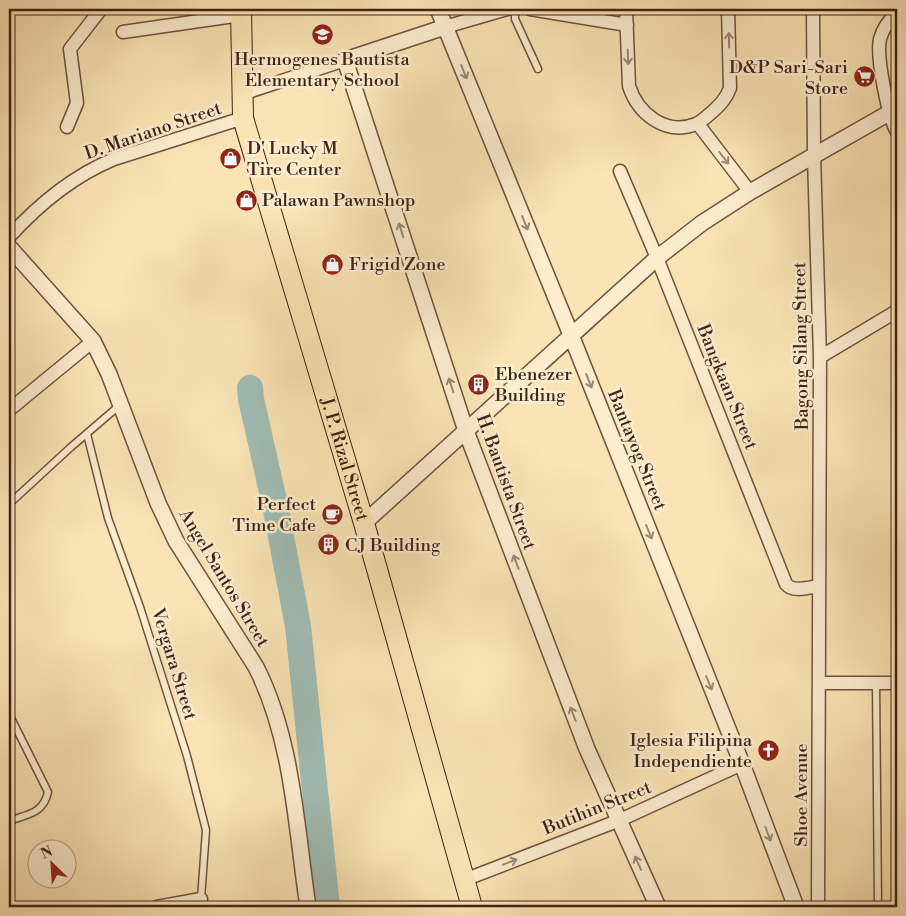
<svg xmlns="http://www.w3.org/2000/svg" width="906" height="916" font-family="'Libre Bodoni',serif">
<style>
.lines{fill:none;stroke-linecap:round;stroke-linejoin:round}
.river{stroke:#a0bdb6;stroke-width:26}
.service-casing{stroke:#6e523e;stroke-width:9}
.minor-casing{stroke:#6e523e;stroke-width:15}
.tertiary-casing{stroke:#6e523e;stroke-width:18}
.primary-casing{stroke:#402216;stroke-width:22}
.service{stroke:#fcedcf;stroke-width:6}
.minor{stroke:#fcedcf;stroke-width:12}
.tertiary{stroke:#fcedcf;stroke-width:15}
.primary{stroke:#fae4b5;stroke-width:20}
.oneway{stroke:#9e8872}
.labels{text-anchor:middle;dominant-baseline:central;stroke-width:5;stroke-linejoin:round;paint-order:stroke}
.poi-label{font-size:18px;fill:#402216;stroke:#fcedcf;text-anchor:start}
.street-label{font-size:18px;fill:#402216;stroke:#fcedcf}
</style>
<rect width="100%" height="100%" fill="#fae4b5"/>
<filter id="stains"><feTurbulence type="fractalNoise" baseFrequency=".004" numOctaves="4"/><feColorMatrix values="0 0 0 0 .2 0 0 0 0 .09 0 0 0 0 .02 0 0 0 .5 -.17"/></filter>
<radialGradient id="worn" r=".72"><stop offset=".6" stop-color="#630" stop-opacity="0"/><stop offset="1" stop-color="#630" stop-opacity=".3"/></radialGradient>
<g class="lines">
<path class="river" d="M250 388 251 399 275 505 298 626 327 907"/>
<defs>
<path id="service" d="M515 9V19L538 69
M87 434 108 518 140 607 187 756 206 830 201 899 202 907
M9 504 71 447 120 405
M876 682 878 905
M9 714 48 792C43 814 28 814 9 821"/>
<path id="minor" d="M530 9 627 25
M626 9 629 86C638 114 666 136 696 124 701 122 706 117 711 113 720 105 726 99 730 88L728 9
M813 9 814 156 820 357 818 907
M897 13C889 20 883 28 880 39 876 56 888 117 897 132
M445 27 507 9
M123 32 241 15
M242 94 345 60
M698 124 750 192
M67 127 77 103 70 49 101 9
M620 171 657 258 786 584C793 593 810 587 819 586
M9 237C38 205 73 176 114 159L243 118
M820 357 897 311
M9 410 93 341
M820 683H897
M464 880 620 820 742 764
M157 907 201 899"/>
<path id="tertiary" d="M438 9 571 335 742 764 796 907
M445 27 345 60 466 431 587 749 658 907
M9 247 93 341 109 374 158 503 176 541 256 667C293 740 296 827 308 907
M364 523 657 258 702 223 750 192 889 113 897 106"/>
<g id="primary">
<path id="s1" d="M241 9 243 118 364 523 472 907"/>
</g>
</defs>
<use href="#service" class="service-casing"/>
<use href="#minor" class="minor-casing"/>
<use href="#tertiary" class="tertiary-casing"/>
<use href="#primary" class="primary-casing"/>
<use href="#service" class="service"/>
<use href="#minor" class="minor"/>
<use href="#tertiary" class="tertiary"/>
<use href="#primary" class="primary"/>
</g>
<defs><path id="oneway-shaft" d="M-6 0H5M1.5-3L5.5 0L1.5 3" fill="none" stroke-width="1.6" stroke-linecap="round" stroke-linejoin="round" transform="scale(1.25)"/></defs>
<g class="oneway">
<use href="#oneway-shaft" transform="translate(729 40) rotate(-91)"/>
<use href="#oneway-shaft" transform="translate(628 57) rotate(88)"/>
<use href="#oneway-shaft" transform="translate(464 72) rotate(68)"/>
<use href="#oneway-shaft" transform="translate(724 158) rotate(52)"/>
<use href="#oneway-shaft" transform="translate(525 223) rotate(68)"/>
<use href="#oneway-shaft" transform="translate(401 230) rotate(-108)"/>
<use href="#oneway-shaft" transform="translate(589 381) rotate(68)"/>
<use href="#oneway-shaft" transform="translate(451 385) rotate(-108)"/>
<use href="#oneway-shaft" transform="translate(649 532) rotate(68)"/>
<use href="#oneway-shaft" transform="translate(516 562) rotate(-111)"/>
<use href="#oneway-shaft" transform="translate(709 683) rotate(68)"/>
<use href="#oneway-shaft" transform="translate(573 714) rotate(-111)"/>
<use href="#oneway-shaft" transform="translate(768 834) rotate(69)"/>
<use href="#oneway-shaft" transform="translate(510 862) rotate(-21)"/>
<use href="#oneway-shaft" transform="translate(638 863) rotate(-114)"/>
</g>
<defs>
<symbol id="school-disc" viewBox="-11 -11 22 22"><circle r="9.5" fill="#8f2418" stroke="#fcedcf"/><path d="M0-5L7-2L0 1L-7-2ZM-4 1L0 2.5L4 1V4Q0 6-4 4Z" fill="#fff"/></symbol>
<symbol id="supermarket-disc" viewBox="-11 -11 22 22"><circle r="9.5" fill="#8f2418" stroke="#fcedcf"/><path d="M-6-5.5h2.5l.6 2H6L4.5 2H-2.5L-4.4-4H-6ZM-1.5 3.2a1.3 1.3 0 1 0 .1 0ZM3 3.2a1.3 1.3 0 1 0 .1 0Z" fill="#fff"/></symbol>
<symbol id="shop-disc" viewBox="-11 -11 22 22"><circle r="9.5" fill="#8f2418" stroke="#fcedcf"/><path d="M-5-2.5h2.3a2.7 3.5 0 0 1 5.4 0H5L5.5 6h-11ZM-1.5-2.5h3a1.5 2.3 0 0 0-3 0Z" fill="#fff"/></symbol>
<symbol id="building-disc" viewBox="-11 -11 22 22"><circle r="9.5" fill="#8f2418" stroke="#fcedcf"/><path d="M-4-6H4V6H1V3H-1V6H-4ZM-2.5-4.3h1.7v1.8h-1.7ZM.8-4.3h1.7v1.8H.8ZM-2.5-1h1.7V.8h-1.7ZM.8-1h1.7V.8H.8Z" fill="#fff"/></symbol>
<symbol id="cafe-disc" viewBox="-11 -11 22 22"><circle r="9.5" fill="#8f2418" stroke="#fcedcf"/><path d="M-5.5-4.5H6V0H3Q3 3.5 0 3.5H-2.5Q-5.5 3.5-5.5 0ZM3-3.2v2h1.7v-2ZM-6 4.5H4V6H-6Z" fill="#fff"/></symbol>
<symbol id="church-disc" viewBox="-11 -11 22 22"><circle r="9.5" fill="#8f2418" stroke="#fcedcf"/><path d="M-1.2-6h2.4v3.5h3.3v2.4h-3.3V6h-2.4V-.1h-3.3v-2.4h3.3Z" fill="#fff"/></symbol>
</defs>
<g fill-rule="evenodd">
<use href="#school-disc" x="310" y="22" width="25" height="25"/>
<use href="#supermarket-disc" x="852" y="64" width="25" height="25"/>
<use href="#shop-disc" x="218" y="146" width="25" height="25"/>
<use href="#shop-disc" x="234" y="188" width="25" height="25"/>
<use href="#shop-disc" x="320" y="252" width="25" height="25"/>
<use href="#building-disc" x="466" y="372" width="25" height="25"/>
<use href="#cafe-disc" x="320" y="502" width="25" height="25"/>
<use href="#building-disc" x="316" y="532" width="25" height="25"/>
<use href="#church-disc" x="756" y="738" width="25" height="25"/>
</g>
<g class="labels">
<g class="poi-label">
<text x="322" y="59" text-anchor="middle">Hermogenes Bautista<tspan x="322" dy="21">Elementary School</tspan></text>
<text x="848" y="67" text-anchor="end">D&amp;P Sari-Sari<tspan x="848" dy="21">Store</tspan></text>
<text x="247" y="148">D' Lucky M<tspan x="247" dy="21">Tire Center</tspan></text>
<text x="262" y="200">Palawan Pawnshop</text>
<text x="349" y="264">Frigid Zone</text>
<text x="495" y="374">Ebenezer<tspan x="495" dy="21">Building</tspan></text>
<text x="316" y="504" text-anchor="end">Perfect<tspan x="316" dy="21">Time Cafe</tspan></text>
<text x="345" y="545">CJ Building</text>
<text x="752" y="740" text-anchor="end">Iglesia Filipina<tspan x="752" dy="21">Independiente</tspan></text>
</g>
<g class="street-label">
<text transform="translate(153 131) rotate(-19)">D. Mariano Street</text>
<text transform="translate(801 346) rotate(-91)">Bagong Silang Street</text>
<text transform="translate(727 387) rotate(68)">Bangkaan Street</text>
<text transform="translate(637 450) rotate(68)">Bantayog Street</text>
<text stroke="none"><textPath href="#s1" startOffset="465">J. P. Rizal Street</textPath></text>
<text transform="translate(506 482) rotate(70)">H. Bautista Street</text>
<text transform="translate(224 578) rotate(59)">Angel Santos Street</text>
<text transform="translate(174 664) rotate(73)">Vergara Street</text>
<text transform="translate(801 795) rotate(-90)">Shoe Avenue</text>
<text transform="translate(597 808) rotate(-22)">Butihin Street</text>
</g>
</g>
<rect width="906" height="916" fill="none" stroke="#fae4b5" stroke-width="30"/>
<rect x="10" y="10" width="886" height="896" fill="none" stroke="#402216" stroke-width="2.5"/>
<rect x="15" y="15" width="876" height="886" fill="none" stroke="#402216"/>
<g transform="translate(52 864) rotate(335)"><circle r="24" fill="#fcedcf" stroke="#b19c85"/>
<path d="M0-4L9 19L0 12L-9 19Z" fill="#8f2418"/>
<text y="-8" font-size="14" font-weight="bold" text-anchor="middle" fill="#402216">N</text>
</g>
<rect width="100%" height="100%" filter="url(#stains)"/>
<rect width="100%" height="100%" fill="url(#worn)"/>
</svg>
